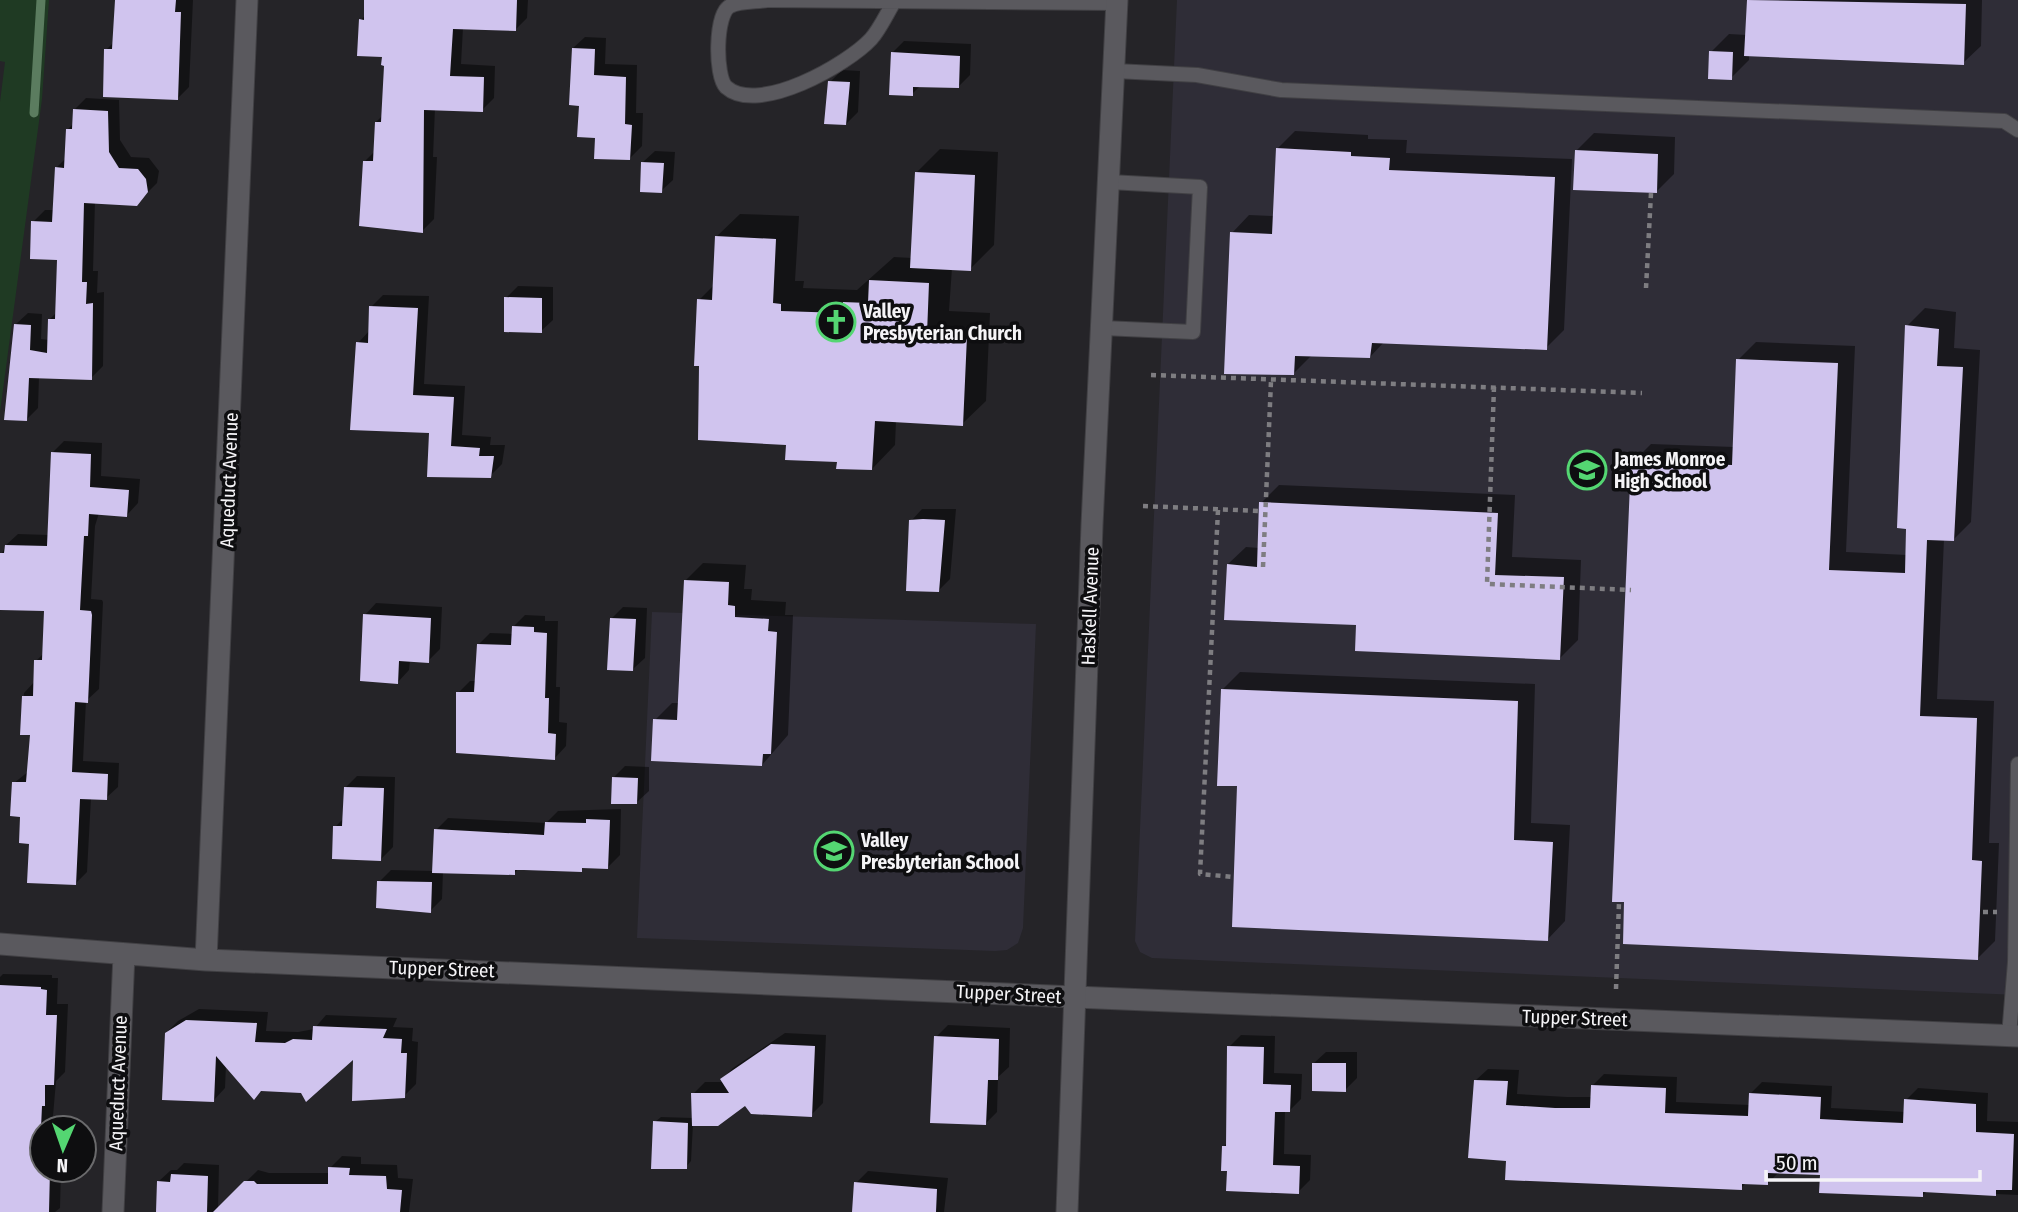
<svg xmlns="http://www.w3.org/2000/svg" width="2018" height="1212" font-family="'Fira Sans Condensed',sans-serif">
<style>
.built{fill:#2f2d37}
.grass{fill:#1f3a23}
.shadow{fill:#0007}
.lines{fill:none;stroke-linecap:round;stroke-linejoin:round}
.stream{stroke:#5b7c5f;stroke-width:9}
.building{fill:#d0c4ee}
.service-casing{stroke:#414044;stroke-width:16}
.minor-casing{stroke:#414044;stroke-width:23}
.tertiary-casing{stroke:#414044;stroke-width:23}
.secondary-casing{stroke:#414044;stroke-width:23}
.path{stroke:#7e7d81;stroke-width:4.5;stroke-dasharray:5 5;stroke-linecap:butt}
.service{stroke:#5a595e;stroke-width:14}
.minor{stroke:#5a595e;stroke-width:21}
.tertiary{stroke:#5a595e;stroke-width:21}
.secondary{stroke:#5a595e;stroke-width:21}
.labels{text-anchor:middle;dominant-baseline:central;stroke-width:7;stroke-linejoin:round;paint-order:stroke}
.poi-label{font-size:19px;font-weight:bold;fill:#f5f4f7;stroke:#0e0e10;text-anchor:start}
.street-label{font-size:19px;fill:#f5f4f7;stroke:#0e0e10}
</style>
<rect width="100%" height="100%" fill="#252428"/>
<path class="built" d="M1177 0H2018V995L1152 958 1140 952 1135 941Z
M652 612 1036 624 1023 928 1018 943 1007 950 995 951 637 938Z"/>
<path class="grass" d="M0 0H49L42 99 0 412V102L5 62 0 61Z"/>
<path class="shadow" d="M115 0H193L189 87 178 98 106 50 114 42Z
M450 0H528L527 18 516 29 463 28 461 64 495 66 494 98 482 110 435 108 433 157H437L434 219 422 231 365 161 375 151 376 122 383 115 386 64 361 20 372 8Z
M1749 0H1982L1981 46 1963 63 1749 55V60L1731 78 1711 52 1729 34 1747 35Z
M585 37 606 38 605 64 637 65 636 113H643L642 146 630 158 597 136 573 48Z
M904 41 971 44 970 75 959 86 921 85 912 94 892 53Z
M842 70 860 71 858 112 846 124 830 82Z
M86 98 119 100 120 140 131 157 149 158 159 171 157 183 136 204 95 202 93 271H98L97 293 104 292 103 366 91 378 39 377 38 408 27 419 16 324 28 313 42 314 41 339 49 340V320L57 312 59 258 33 222 45 210H54L56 168 66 158 67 130 74 123V110Z
M1295 131 1368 135V139L1407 140 1406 153 1572 159 1564 330 1546 348 1384 342 1370 357 1312 355 1294 373 1232 233 1249 215 1275 216 1277 149Z
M1594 133 1675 137 1674 174 1656 192 1576 151Z
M940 149 998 152 994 245 970 269 952 268 949 311 990 313 986 401 962 424 896 421 895 445 872 469 788 443 699 300 714 285 716 237 740 214 799 216 795 281H804L803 288 857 290 894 257 912 258 916 173Z
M655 151 675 152 673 180 661 191 643 162Z
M518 286 553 287V320L541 331 506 298Z
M383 295 429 296 424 384 465 386 462 435 491 437 490 445H505L502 464 490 476 431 432 358 343 370 330 371 307Z
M1925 308 1956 312 1954 348 1980 350 1971 522 1953 540 1944 539 1937 699 1994 701 1989 843H1999L1995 941 1978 958 1633 462 1651 444 1734 447 1738 360 1756 342 1855 346 1846 552 1907 555V326Z
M64 441 102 443 101 476 140 479 138 503 127 515 99 513 95 526 91 599 102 600 103 602 99 689 86 701 83 761 119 763 118 787 106 798H91L87 872 76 883 30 842 14 783 29 771 31 733H22L24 693 35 681 36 661 44 653 46 610 0 608 2 553 6 545 18 534 49 535 53 452Z
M1279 485 1515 495 1512 557 1581 560 1578 640 1560 658 1357 624 1228 564 1246 547 1259 548 1261 503Z
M922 509H956L950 579 938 591 911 521Z
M703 563 746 565 744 589H752L751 600 786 602 785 615H793L788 735 762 765 655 720 672 703H680L686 580Z
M376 603 442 607 440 649 428 661 410 660 409 670 398 682 365 615Z
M623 607 647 608 645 658 633 669 611 619Z
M525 615 545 616V621H558L556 687H560L559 722 567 723 566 746 555 758 458 693 470 681H476L478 645 490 633 513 634V627Z
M1240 672 1535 684 1531 823 1570 825 1565 921 1548 939 1239 785 1222 690Z
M625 766 649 767V791L637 802 613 778Z
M357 776 395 777 393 847 381 859 335 827 344 818 345 788Z
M621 809 620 855 608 867 519 868 514 874 443 871 442 899 430 911 379 882 391 870 434 871 436 830 448 818 546 823 558 811Z
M3 974 52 975V978H58L57 1004H68L65 1072 56 1081 52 1128H42V1170H61L60 1208 55 1212H0V977Z
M199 1009 268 1012 266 1031 298 1032 314 1029 326 1015 397 1018 393 1027 413 1028 412 1041 418 1042 416 1084 404 1096 355 1055 303 1091 226 1065 225 1088 214 1100 166 1033 178 1021Z
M948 1025 1010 1028 1009 1067 998 1077 997 1112 985 1124 936 1037Z
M785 1033 826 1035 823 1103 811 1115 746 1103 693 1124 691 1161 686 1167 655 1122 661 1117 693 1118V1094L705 1082H724L722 1079 733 1068Z
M1241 1035 1275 1036 1274 1073 1302 1074 1301 1099 1289 1111H1285L1284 1154 1311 1155 1310 1180 1298 1192 1228 1169 1223 1147 1228 1142 1229 1047Z
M1326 1052H1357V1078L1345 1090 1314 1063Z
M1488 1069 1519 1070 1517 1094 1567 1097H1592L1593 1085 1604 1074 1677 1077 1676 1102 1750 1105V1094L1762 1082 1832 1086 1831 1108 1870 1110 1905 1112 1906 1100 1918 1088 1988 1093 1987 1121 2018 1122V1195L1927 1191 1922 1196 1822 1173 1779 1172 1767 1184 1746 1183 1741 1188 1508 1160 1476 1080Z
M342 1156 361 1157V1164L397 1165 398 1178 413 1179 409 1212H157L159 1181 171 1170H177L184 1163 219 1165 218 1209 258 1170 269 1173H330V1168Z
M868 1171 948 1178 944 1212H872L856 1183Z"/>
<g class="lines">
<path class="stream" d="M34 113 41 0"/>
</g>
<path class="building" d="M115 0H176L175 12H181L178 100 103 97 104 49H112Z
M364 0H517L516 31 453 29 450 76 484 77 483 112 424 110 423 233 359 226 363 161H373L375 122H381L384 66 381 65 382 57 357 56 359 19 364 20Z
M1747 0 1966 4 1964 65 1744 56Z
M572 48 595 49 594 75 626 77 625 124 632 125 630 160 594 159 595 138 577 137 579 106 569 105Z
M1709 51 1733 52 1732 80 1708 79Z
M891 52 960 56 959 88 913 87V96L889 95Z
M828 81 850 82 846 125 824 124Z
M73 109 108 111 109 152 119 168 138 169 146 179 148 192 137 206 84 203 82 282H87L86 304 93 303 92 380 29 378 27 421 4 420 14 324 31 325 30 350 47 353 48 319H55L57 260 30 259 31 221 52 222 55 167 64 168 66 129H72Z
M1276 148 1351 152V156L1390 158 1389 170 1555 177 1547 350 1372 343 1370 358 1295 356 1294 375 1224 374 1230 232 1272 234Z
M1575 150 1658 154 1657 193 1573 190Z
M641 162 664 163 662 193 640 192Z
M915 172 975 175 971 271 910 268Z
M715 236 776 239 773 303 781 304V311L842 313 843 302 868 303 869 280 929 283 927 334 967 336 963 426 875 421 872 470 836 469 837 462 785 460 786 445 698 440 699 366H694L697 299 712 300Z
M504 297 542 298V333L504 332Z
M369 306 418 308 413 395 454 397 451 446 480 448 479 456H494L491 478 427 477 429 433 350 430 356 342 368 343Z
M1905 325 1939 329 1937 366 1963 367 1954 541 1927 540 1920 716 1977 718 1972 860 1982 861 1978 960 1623 944 1624 902H1612L1631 461 1732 465 1736 359 1838 363 1829 570 1905 573 1906 529 1897 528Z
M51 452 91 454 90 487 129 490 127 517 89 514 88 536H84L80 610 91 611 92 615 88 703 75 702 72 772 108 774 107 800 80 799 76 885 27 883 29 844 19 843 20 817 10 816 12 782H26L30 735H20L22 696H33L34 660H42L44 611 0 610V553H4L5 545 47 546Z
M1259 502 1498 513 1495 575 1564 577 1560 660 1355 651 1356 625 1224 620 1227 564 1257 567Z
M923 519 945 520 939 592 906 591 909 520Z
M684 580 729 582 728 605 735 606V617L769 619 768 631 777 632 771 754H763L762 766 651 761 653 719 677 720Z
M363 614 431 618 429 663 399 661 398 684 360 681Z
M610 618 636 619 633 671 607 670Z
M512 626 534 627V632L547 633 545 698H549L548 733 556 734 555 760 456 753V692H474L477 644 511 645Z
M1221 689 1518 701 1514 840 1553 842 1548 941 1232 927 1237 786H1217Z
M612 777 638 778 637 804H611Z
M344 787 384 788 381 861 332 859 333 826H342Z
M586 819 610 820 608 869 582 868V872L524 870H515V875L432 873 434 829 544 835 545 822 586 823Z
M377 881 432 882 431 913 376 908Z
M0 985 41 987V989L47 990 46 1015H57L54 1085H45V1106H42L40 1150 42 1170H50L49 1212H0Z
M186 1020 257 1023 255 1042 285 1043 293 1039 312 1040 313 1026 387 1029 383 1038 402 1039 401 1053H407L405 1098 352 1101 353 1060 306 1102 301 1093 261 1091 254 1100 216 1056 214 1102 162 1100 165 1033Z
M934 1036 999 1039 998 1080H988L986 1125 930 1123Z
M771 1044 815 1046 812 1117 751 1114 745 1106 718 1126H692L691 1093H729L720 1079Z
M1227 1046 1264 1047 1263 1084 1291 1085 1290 1112H1275L1273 1165 1300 1166 1299 1194 1226 1191 1227 1171H1221L1222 1146H1226Z
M1312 1063H1346V1092L1312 1091Z
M1474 1080 1508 1081 1506 1105 1555 1108H1590L1591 1085 1666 1088 1665 1113 1748 1116 1749 1093 1821 1097 1820 1119 1857 1121 1903 1123 1904 1099 1976 1104V1132L2014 1134 2012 1190H1996V1196L1923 1192V1197L1819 1193 1820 1175 1768 1173V1185L1742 1184V1190L1505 1180 1506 1161 1468 1158Z
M653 1121 688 1123 687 1169H651Z
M328 1167 350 1168 349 1175 386 1176 387 1189 402 1190 400 1212H213L244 1181H254L257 1184H328Z
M171 1174 208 1176 207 1212H156L157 1181 170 1182Z
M854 1182 937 1189 936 1212H852Z"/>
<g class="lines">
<defs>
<path id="service" d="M894 2C887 13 880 29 871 39 848 64 758 116 726 87 715 76 715 14 730 6 740 1 757 2 768 0L1117 3
M1115 71 1197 75 1281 90 2004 121 2018 130
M1103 328 1193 332 1200 187 1110 182
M2009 1036 2015 962 2018 764"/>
<path id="minor" d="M0 944 206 960 1075 997
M206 960 247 0
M113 1212 124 954"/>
<path id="tertiary" d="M1075 997 2018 1036"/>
<path id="secondary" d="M1067 1212 1092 525 1117 0"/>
</defs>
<use href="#service" class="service-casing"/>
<use href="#minor" class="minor-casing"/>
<use href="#tertiary" class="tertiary-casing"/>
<use href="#secondary" class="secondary-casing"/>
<path class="path" d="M1646 288 1651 193
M1151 375 1642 393
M1494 387 1487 584 1631 590
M1143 506 1259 511
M1218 510 1200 874 1234 877
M1263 567 1271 381
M1983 912H1997
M1616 989 1619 902"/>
<use href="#service" class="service"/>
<use href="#minor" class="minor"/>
<use href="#tertiary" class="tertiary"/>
<use href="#secondary" class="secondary"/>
</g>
<defs>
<symbol id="church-ring" viewBox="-11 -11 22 22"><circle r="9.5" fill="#0e0e10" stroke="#54d672" stroke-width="1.5"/><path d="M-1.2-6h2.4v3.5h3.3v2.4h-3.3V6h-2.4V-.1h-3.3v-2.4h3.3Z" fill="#54d672"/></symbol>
<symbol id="school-ring" viewBox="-11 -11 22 22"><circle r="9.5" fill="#0e0e10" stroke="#54d672" stroke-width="1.5"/><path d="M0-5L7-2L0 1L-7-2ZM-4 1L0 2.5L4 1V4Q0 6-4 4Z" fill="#54d672"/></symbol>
</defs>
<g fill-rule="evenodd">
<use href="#church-ring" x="814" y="300" width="44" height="44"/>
<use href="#school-ring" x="1565" y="448" width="44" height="44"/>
<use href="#school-ring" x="812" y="829" width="44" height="44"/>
</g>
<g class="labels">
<g class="poi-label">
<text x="863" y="311">Valley<tspan x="863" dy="22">Presbyterian Church</tspan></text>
<text x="1614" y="459">James Monroe<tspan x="1614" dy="22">High School</tspan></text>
<text x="861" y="840">Valley<tspan x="861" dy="22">Presbyterian School</tspan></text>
</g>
<g class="street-label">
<text transform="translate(229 480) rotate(-88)">Aqueduct Avenue</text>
<text transform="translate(1090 606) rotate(-88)">Haskell Avenue</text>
<text transform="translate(442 969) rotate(2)">Tupper Street</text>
<text transform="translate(1009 994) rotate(3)">Tupper Street</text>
<text transform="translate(1575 1018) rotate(2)">Tupper Street</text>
<text transform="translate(118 1083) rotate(-88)">Aqueduct Avenue</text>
</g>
</g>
<g transform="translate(63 1149) rotate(182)"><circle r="33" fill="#0e0e10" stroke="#6a6a6c" stroke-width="2"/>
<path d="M0-5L12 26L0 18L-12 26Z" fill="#54d672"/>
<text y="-10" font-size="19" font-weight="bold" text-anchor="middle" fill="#f5f4f7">N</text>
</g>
<path d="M1766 1170v10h214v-10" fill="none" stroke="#f5f4f7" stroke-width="3.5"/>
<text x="1776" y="1170" font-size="21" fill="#f5f4f7" stroke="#0e0e10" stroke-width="5" paint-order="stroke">50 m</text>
</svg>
